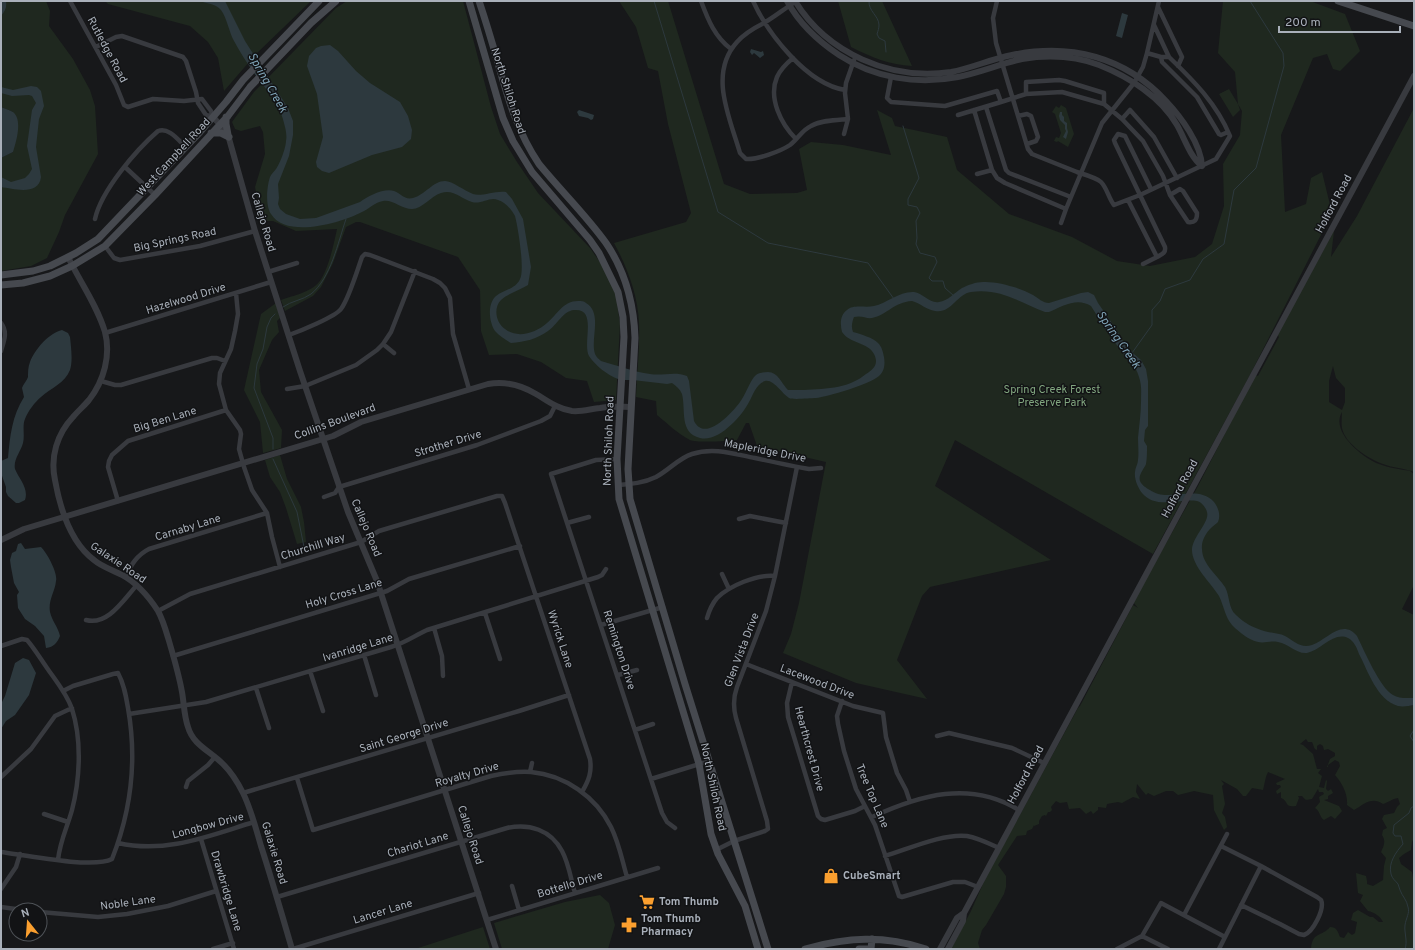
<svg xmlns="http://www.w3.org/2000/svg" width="1415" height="950" font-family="Overpass,sans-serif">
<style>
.green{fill:#1f281f;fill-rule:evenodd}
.water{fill:#2d393e}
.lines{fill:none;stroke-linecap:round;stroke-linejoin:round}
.stream{stroke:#2d393e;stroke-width:1}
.minor{stroke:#383a3f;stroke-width:4.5}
.tertiary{stroke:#383a3f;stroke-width:6}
.secondary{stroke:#46494f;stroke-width:7}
.labels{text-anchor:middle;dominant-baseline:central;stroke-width:3;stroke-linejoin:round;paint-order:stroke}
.street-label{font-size:11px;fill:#a9b0ba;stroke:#121315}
.park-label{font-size:11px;fill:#81a67f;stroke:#121315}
.poi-label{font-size:11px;font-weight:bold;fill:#a9b0ba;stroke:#121315;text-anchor:start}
.water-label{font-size:12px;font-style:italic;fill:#7fa3b6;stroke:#121315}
</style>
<rect width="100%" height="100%" fill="#17181a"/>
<path class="green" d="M1 1H46L50 11 49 26 73 59 90 90 95 106 98 154 65 215 59 232 47 258 31 266 1 271V158L13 152V112L1 107Z
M105 1H311L256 54 224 91 218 58 208 42 190 26 108 4Z
M347 1H463L491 107 500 134 517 162 538 193 590 248 604 268 616 294 620 324 616 400 594 402 587 381 566 378 541 362 517 354 489 355 481 331 480 290 458 257 360 222H356L346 227 333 263 321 287 313 296 285 311 281 300C292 296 306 293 315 286 327 278 334 243 337 229L296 231 273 221H262L255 187 265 154 263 132 260 126 241 131 235 129 232 122 254 92 336 8Z
M619 1H668L724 184 750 194 797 193 807 190 799 149 811 142 843 145 891 155 877 110 892 118 895 126 947 137 957 170 1009 214 1072 237 1117 261 1150 266 1195 257 1212 244 1224 206 1223 164 1240 135 1242 111 1238 104 1240 110 1233 117 1219 94 1229 89 1238 104 1235 72 1218 53 1223 1H1310L1345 14 1360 51 1340 71 1333 69 1327 54 1313 58 1281 135 1285 212 1306 204 1311 178 1322 172 1332 213 1250 375 1153 554 955 440 935 486 1051 560 930 587 922 596 897 660 927 699 856 683 783 653 791 634 799 603 826 462 757 446 749 423H746L737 440C729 441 697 443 690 440 678 434 668 424 657 415L656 401 636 397C637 372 640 347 639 323 638 295 627 267 614 243L686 222 691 213 668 124 658 71 648 68 636 27Z
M838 1H882L912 66C890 65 871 57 851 47Z
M1061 105 1066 108 1074 134 1068 147 1058 141 1057 142 1054 141 1056 137 1059 138 1061 133 1055 114 1052 112 1056 106 1059 108Z
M1414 108V472C1404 468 1393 468 1383 464 1369 459 1345 444 1342 428 1341 423 1342 417 1342 412 1330 432 1363 458 1379 464 1389 468 1400 469 1410 471L1414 474V585L1402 609 1414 615V703L1388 701C1397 706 1403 707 1414 705V838L1412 842 1411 850 1404 854 1399 858 1401 864 1412 872 1414 883V949L1311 948C1313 931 1322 937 1330 927 1337 927 1338 932 1340 937L1344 938 1348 932 1352 935 1355 933 1357 922 1351 920 1353 913 1358 910 1370 917H1373L1379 922H1383C1381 917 1374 912 1368 911L1360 901 1363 895 1358 893 1356 873 1366 876 1367 881V884L1373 886 1383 880 1384 866 1386 858 1381 852C1384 846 1386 841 1382 835L1383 830 1387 828 1382 819 1384 815 1394 813 1397 807 1400 804 1398 798C1392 799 1389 802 1383 804 1372 796 1364 804 1354 810L1347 805C1348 794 1342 783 1335 775L1340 766 1339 762 1335 760 1328 765V767H1327L1330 759 1335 756V753L1328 749 1324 750 1323 746 1320 744 1317 746V750C1313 749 1314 745 1312 742H1308L1306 739 1300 744 1303 745 1313 754 1317 769H1321L1318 773 1322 776 1319 787 1324 788 1326 780 1327 781 1326 789 1328 791 1331 789 1333 793 1328 796V799L1324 800 1339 806 1342 811 1335 819 1331 816 1324 820C1320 818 1320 811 1315 808L1320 802 1319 797 1324 794 1323 792H1319L1318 789 1312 799C1306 800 1306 801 1302 796H1298L1299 798 1296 806C1284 808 1289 801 1281 798V792L1277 794 1276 791 1281 787 1280 785H1277L1276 783 1285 779 1268 772C1265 778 1265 783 1263 790L1252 788 1246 796H1243L1237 789 1221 780 1224 784 1222 786 1225 804 1222 813 1225 817 1227 827 1224 830 1214 810 1213 795 1194 791 1178 795 1173 791H1166L1154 796 1148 793 1146 795 1137 784 1136 792 1140 799 1133 797 1122 803 1118 802 1107 804 1106 808 1098 807V810L1093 814 1091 811 1086 814 1080 808 1069 809 1067 802 1060 803 1056 801 1051 807 1052 810 1050 812H1048L1046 816 1045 815 1042 816 1039 821V824L1034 826V825L1032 829 1027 831 1026 835 1017 836 998 865 1006 876V887L1004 894 986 925 982 930 978 943 980 949H951L971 911 986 877 1078 708 1080 706 1133 605 1138 608 1133 602 1197 488 1255 375 1258 376 1279 337 1277 334 1334 231 1331 257 1357 216ZM1333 366 1336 378 1345 388V402L1342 410 1329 402V381Z
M276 303 280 318 277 321 279 332 272 340 259 370 261 392 282 430 281 448 263 453 260 422 244 390 261 314Z
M280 455 287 479 301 507 304 522 306 542 297 544 286 508 280 492 270 477 265 460Z
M600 895 609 903 615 925 608 949H502L494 923 565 902Z
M483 927 490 949H415Z"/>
<path class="water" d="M1 1H6C7 8 5 11 1 16Z
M199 1H225L245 41 288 108 293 121V135L289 156 278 184 279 198 278 204 280 209 286 214 300 219 316 218 360 202C368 196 384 188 394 191 402 194 404 200 413 198 425 195 433 181 445 181 452 181 465 191 473 194 481 197 496 190 506 192L512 199 523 219 531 267 528 285C520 290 507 294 501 300 493 308 496 323 505 329 517 339 536 333 547 323 557 315 563 301 578 301 581 301 584 301 586 303 603 313 590 339 595 354 596 357 599 359 601 361 616 365 634 372 650 374 663 376 675 371 687 376L689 381 694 421C705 443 732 413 740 402 745 396 750 380 756 375 758 373 764 372 768 372 778 372 782 384 788 390 807 390 836 390 853 382 858 380 862 377 866 374 874 369 879 364 874 354 868 342 850 344 842 332 840 324 840 315 847 310 853 304 865 308 874 306 887 303 900 291 914 292 923 293 930 304 939 302 948 301 954 293 962 288 968 285 976 282 983 282 997 281 1021 288 1033 295 1038 298 1043 303 1049 303L1081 293 1088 292 1094 295 1098 303 1116 329 1127 348 1141 360 1146 369 1148 381V426L1145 430 1144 441 1147 446C1147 452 1147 458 1146 464 1144 469 1138 475 1140 481 1141 484 1145 487 1148 489 1153 492 1159 495 1165 495 1181 496 1201 488 1214 502 1218 507 1221 515 1218 522 1216 524 1213 526 1211 528 1206 533 1201 541 1202 549 1202 564 1218 576 1225 587 1230 596 1228 608 1236 615 1244 623 1254 628 1264 631 1271 633 1279 633 1285 636 1294 641 1301 649 1312 645 1327 640 1342 618 1357 636 1364 650 1380 688 1393 695 1399 699 1407 698 1414 698V705C1409 706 1403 707 1398 706 1377 700 1368 671 1359 654 1357 648 1354 641 1348 638 1334 631 1321 650 1307 653 1296 654 1289 644 1278 642 1266 640 1264 646 1250 639 1244 636 1237 630 1232 625 1225 617 1224 606 1219 596 1211 583 1192 566 1192 550 1192 537 1210 522 1207 512 1206 508 1202 502 1197 501 1180 498 1156 510 1142 493 1138 488 1134 479 1135 472 1135 468 1138 464 1138 460 1139 453 1138 445 1138 438 1139 426 1141 414 1141 402 1141 394 1142 385 1139 377 1136 365 1126 358 1119 348 1109 335 1100 320 1091 306 1077 297 1063 306 1049 312H1045C1019 302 1000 288 971 292 957 294 951 314 935 311 927 310 920 303 912 301 894 302 887 315 872 318 866 319 862 315 854 317 852 322 851 327 853 332 860 334 874 338 878 343 882 347 883 352 884 357 885 363 885 371 879 376 870 384 827 397 816 398 810 398 793 400 789 398 782 394 774 379 765 381 756 384 753 395 749 402 742 416 718 443 700 438 679 433 686 410 682 394 680 389 676 386 672 383L667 384C656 383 644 381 633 380 628 380 622 380 618 379 607 375 595 365 589 356 582 343 598 308 574 310 563 311 557 325 548 331 537 339 525 342 511 343 506 340 499 336 495 331 489 322 487 304 496 296 503 290 516 289 520 279 525 270 518 227 515 216 512 210 505 202 498 200 490 196 481 205 472 202 461 199 454 189 441 193 431 196 422 209 412 209 402 209 392 199 383 201 375 202 369 209 362 212 341 223 286 239 271 214 265 205 267 186 270 177 271 174 274 172 276 169 280 164 286 147 286 141 287 137 286 131 285 127 280 102 268 93 254 73 247 63 240 52 234 41 229 32 227 18 221 10 216 4 206 3 199 1Z
M1122 13 1128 15 1122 38 1116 36Z
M330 45 338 51 356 71 370 83 400 102 408 116 412 130 411 139 402 147 372 155 329 173 322 171 317 167 316 162 323 137 317 94 307 66 309 56 316 48 321 46Z
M751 49 761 52 763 51 764 55 760 58 754 53 752 55 750 52Z
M31 86 37 87 41 91 44 106 39 119 36 147 41 177C39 196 14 189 1 187V177L11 182 25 178 29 174 32 169 27 146 32 110 36 103 32 96 29 95 12 96 1 93V87L13 90Z
M1 107C5 109 10 110 13 112 23 120 16 142 13 152L1 158Z
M579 110 594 115 593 119 591 120 588 118 579 116 577 112Z
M1060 112H1062V115L1064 117V121L1067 123V128L1068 132 1066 139 1063 137 1066 131 1065 129V125L1060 120 1059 116Z
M62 330 68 333 70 337C71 347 73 361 70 370 65 383 51 388 41 397 35 402 28 411 25 419 22 426 25 435 23 443 21 451 13 460 15 469 19 479 29 488 25 500L19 503H16L8 496 6 492V487L1 473V461L8 458C10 436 12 416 24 397L22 388C23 384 27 381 28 377 28 372 28 367 30 362 35 349 49 333 62 330Z
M21 543 25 549 41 547C47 553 58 573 56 581 55 592 48 600 50 612 52 621 58 627 60 636 57 643 54 647 46 648L44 636 35 626 25 619 18 608 17 595 19 592 14 583 11 567 10 560 12 553 16 551 18 544Z
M23 658 29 660 36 673 29 695 15 715 6 721 1 729V704L5 696 15 663Z"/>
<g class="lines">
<path class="stream" d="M654 1 718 212 768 243 868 263 894 299
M869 1C868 11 879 16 879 25 879 28 878 31 877 34L879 38 885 41 886 52
M903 126 919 178 908 199V205L917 207 920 213 916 221 917 238 916 244 920 253 935 257 937 262 929 278 932 281H943L945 288 954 296
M283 307C291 301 303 300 311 294 331 278 338 242 346 219
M1132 353 1152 325V310L1160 301 1165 289 1190 280 1203 259 1224 244 1234 190 1256 168 1284 66 1283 53 1250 1
M273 449V438L254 388 257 364 263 349 267 327 271 318 275 314
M273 459 297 512 304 547
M1414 730 1410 736 1414 742
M1405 949C1408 941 1404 933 1405 925 1406 918 1410 913 1408 907 1407 900 1402 896 1400 890 1399 888 1399 886 1398 884 1396 881 1392 879 1391 874 1388 863 1396 852 1403 844L1401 836H1395L1393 833 1394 825 1409 813 1411 808 1414 806"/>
<path class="minor" d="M70 1 116 85 124 105 128 107 131 106 153 99 184 101 202 99 211 111 213 117
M701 1C708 20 715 37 731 49
M753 1C768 34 807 84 845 90
M997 1 993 18 996 43 1028 149 1032 154 1077 172C1083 174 1097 178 1101 182 1107 188 1109 199 1114 205L1140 195 1216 159 1230 136C1217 104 1193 80 1169 57H1161L1147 53 1143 67 1134 83 1102 123 1071 197
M792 4C783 10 774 17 764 23 754 28 744 34 737 42 708 74 730 118 740 153L746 159C757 160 781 151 790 145 798 139 802 130 811 126 822 120 836 120 848 119
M1158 7 1182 57 1178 66
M1154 25 1169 57
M96 47 116 37 122 36 183 57 186 61 196 92 198 103 206 115 213 117
M1147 53 1159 1
M1161 57 1162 62 1197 97 1219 134 1221 135 1228 132
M793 58C787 63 780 70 777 77 768 98 781 124 796 139
M891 77 887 98 891 102 945 106 997 91 1001 102 1026 94V82L1059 80 1065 81 1104 93V104L1062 92 1026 94
M1104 104 1122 119 1130 110 1154 137 1177 178
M974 110 992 170 997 178 1005 183 1066 209 1071 197 1009 173 1006 170 986 107
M958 115 1001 102
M1018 116 1027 114 1031 116 1038 137 1036 141 1027 144
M1122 119 1143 141 1163 176 1170 195 1188 222C1195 223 1197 220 1197 213L1183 191 1180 189 1170 195
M844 134 848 119 845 93 846 83 854 60
M125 167 155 195
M977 174 992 170
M1128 200 1157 257C1162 254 1166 253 1165 247L1115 143 1114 140 1118 134 1125 136 1151 189
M95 219C101 191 136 150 158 131 169 127 178 140 186 147
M1061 223 1066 209
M105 246 114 258 120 260 200 246 255 231
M1143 264 1157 257
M268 272 297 263
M236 293 238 314 235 331 231 349 220 373 219 384 226 410 240 430 241 434 239 449 244 467 252 490 267 513 272 537 280 567
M1 323C8 332 4 341 1 351
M105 333 271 282
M289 335C300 331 335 317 341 309 349 298 357 271 362 257L365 254 370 255 433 279 440 283 445 288 450 298 453 334 469 389
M383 344 394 353
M101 381 115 385H121L212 358H217L225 361
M287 389 305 386 356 365 377 350 383 344 391 332 415 271
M617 459 596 460 551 474 662 813 667 822 675 828
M618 485C631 484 644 483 656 477 669 470 679 458 692 454 714 447 734 454 755 458 773 462 791 466 809 469L821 468
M324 497 335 493 339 487 477 445 541 421 550 416 555 406
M118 501 108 467 109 461 112 455 128 441 226 410
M739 519 750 516 786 523
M567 523 589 517
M722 574 729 589
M125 577C131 565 137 555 149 549L267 513
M158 611 190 594 361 542 379 531 389 528 497 496H502L505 503 590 759C592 772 589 780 582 792
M485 613 500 659
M707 618C709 611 712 604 717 598 729 586 757 574 775 576
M86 620C108 626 124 599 137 585
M601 625 663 607
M434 628 442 656 443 676
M1 646 22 639 27 640C34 648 40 658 47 668 56 681 67 694 72 709 82 740 80 779 72 810 67 828 60 841 58 860
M364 655 376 695
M173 656 387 591 409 579 520 546
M746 664 853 706 883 713 886 737 897 773 906 790 910 802
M310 671 323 711
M618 675 637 670
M792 682 787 703 788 717 818 816 821 819 825 820 855 811 865 806
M256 688 269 728
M842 701 837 716 838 724 844 751 856 789 875 825 899 896 902 897 953 882H965L978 887
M129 714 206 702 391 647C405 643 414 636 427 630L598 577 602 575 606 569
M635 730 653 724
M937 736 949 733 1012 748 1044 763
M530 772 532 763
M1 777 31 749 55 716 72 708
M297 778 313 830 491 776C505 773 518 771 531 772 565 775 596 797 611 827 619 843 622 860 627 877
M651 779 709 761
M186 787 188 781 208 765 215 757
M243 793 519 711 569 695
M44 814 68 822
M872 817C920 795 970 780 1019 810
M201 839 234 949
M118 843C166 854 208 836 254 822
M1221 846 1261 866
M716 850 734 841 765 831 768 829 767 821 736 718C733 707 733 698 737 687L766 611 775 576 797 467
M1 852C24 855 93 869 112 859 131 811 137 759 128 708 126 696 124 684 118 673L113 674 73 686 63 691
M885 856C908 849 944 833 967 836 978 838 988 843 999 848
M512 886 519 910
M1 889 16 867 20 854
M277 897 507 828C529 823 551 830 562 851 569 864 571 880 575 893
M1 907 23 910
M40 912 98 917 127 914 168 906 216 891
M1184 915 1227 834
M487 920 658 868
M1142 936 1161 903 1225 937
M213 949 233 943
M293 949 479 893
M1117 949 1142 936 1168 949
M1219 949 1261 866 1317 897 1321 900C1325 909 1313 932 1304 935L1299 934 1280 924 1241 905"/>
<path class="tertiary" d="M787 1C799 23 818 41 839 55 874 78 917 85 958 77 979 73 1000 64 1022 59 1047 55 1075 56 1099 65 1129 77 1161 97 1177 125 1185 139 1190 157 1202 166
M795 1C827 53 890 81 951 72 972 68 991 59 1012 55 1071 43 1125 57 1166 101 1181 117 1201 144 1202 166
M213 117 225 130 228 135 255 231 300 371 348 512 377 581 496 949
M68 257C80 282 97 305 105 332 111 355 104 381 89 400 84 406 78 411 73 417 57 434 50 457 55 480 60 508 70 542 94 560 102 567 113 570 122 575 137 583 149 597 158 611 163 620 166 631 169 641 174 658 179 675 182 692 184 703 184 716 188 727 193 745 210 751 223 764 231 772 238 783 243 793 251 809 256 829 261 846 272 880 282 915 292 949
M1 540 24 529 333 436 361 422 488 384C505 381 521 385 536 394 548 401 558 409 572 411 582 412 590 409 600 408 610 406 620 407 631 407
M940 949 957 918 964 913
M948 949 963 921 964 913 1414 76"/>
<path class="secondary" d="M469 1 503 118 513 141 532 172 590 240 599 253 618 292 623 317 624 337 617 459 619 499 699 764 711 834 718 854 745 906 758 949
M479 1C486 22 492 42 498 63 508 99 518 133 539 164 561 191 586 215 606 243 625 271 634 305 635 338L628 469 630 499 685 684 768 949
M1338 1 1414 26
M226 117V124L228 135
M211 133H221L229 137
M1 275 33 271 50 266 76 253 98 239 200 132 226 102 243 80 319 1
M1 285 23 283 50 276 72 266 105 246 155 195 228 116 250 87 311 23 336 1
M805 949C847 937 884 935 926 949
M859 949H869
M871 949 872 939"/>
</g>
<defs>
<symbol id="shop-bare" viewBox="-9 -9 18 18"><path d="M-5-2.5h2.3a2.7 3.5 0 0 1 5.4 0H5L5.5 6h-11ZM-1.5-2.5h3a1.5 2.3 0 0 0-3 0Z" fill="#fa9f2f" stroke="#121315" stroke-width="2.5" paint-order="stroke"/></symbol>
<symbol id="supermarket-bare" viewBox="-9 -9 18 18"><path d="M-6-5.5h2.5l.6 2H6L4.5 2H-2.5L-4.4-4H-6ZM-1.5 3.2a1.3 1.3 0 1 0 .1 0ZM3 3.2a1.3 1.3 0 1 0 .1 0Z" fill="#fa9f2f" stroke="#121315" stroke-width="2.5" paint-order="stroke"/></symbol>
<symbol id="pharmacy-bare" viewBox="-9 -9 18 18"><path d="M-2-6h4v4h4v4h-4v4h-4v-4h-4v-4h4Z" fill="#fa9f2f" stroke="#121315" stroke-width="2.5" paint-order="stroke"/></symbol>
</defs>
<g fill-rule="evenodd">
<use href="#shop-bare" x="820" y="865" width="22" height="22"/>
<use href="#supermarket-bare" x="636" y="891" width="22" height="22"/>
<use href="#pharmacy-bare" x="618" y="914" width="22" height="22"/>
</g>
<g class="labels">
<g class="street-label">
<text transform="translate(107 50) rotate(62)">Rutledge Road</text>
<text transform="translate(508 91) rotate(72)">North Shiloh Road</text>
<text transform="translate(174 157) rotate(-47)">West Campbell Road</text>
<text transform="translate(1334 204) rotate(-62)">Holford Road</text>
<text transform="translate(263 222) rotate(73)">Callejo Road</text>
<text transform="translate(175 240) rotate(-12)">Big Springs Road</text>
<text transform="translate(186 299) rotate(-17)">Hazelwood Drive</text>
<text transform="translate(165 420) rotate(-17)">Big Ben Lane</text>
<text transform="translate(335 422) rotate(-20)">Collins Boulevard</text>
<text transform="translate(609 441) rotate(-88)">North Shiloh Road</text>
<text transform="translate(448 444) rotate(-17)">Strother Drive</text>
<text transform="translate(765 451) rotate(11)">Mapleridge Drive</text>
<text transform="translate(1180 489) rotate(-62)">Holford Road</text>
<text transform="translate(188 528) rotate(-17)">Carnaby Lane</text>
<text transform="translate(366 528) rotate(67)">Callejo Road</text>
<text transform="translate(313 547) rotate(-17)">Churchill Way</text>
<text transform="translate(118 563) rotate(34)">Galaxie Road</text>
<text transform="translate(344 594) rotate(-17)">Holy Cross Lane</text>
<text transform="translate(560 639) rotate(72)">Wyrick Lane</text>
<text transform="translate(358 648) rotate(-17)">Ivanridge Lane</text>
<text transform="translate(619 650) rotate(72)">Remington Drive</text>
<text transform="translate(742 650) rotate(-69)">Glen Vista Drive</text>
<text transform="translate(817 682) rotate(21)">Lacewood Drive</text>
<text transform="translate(404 736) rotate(-17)">Saint George Drive</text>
<text transform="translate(809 749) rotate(75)">Hearthcrest Drive</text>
<text transform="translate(467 775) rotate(-16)">Royalty Drive</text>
<text transform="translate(1026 775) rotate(-62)">Holford Road</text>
<text transform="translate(713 787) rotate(78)">North Shiloh Road</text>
<text transform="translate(872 796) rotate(67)">Tree Top Lane</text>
<text transform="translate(208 826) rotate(-15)">Longbow Drive</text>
<text transform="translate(470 835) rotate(72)">Callejo Road</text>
<text transform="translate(418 845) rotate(-17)">Chariot Lane</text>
<text transform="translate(274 853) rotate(73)">Galaxie Road</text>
<text transform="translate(570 885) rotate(-17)">Bottello Drive</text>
<text transform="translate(226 891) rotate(73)">Drawbridge Lane</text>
<text transform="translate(128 903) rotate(-8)">Noble Lane</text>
<text transform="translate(383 912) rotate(-17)">Lancer Lane</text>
</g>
<g class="park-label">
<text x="1052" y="390">Spring Creek Forest<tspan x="1052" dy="13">Preserve Park</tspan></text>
</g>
<g class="poi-label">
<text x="843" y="876">CubeSmart</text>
<text x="659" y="902">Tom Thumb</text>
<text x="641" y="919">Tom Thumb<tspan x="641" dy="13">Pharmacy</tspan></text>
</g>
<g class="water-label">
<text transform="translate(267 83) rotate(60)">Spring Creek</text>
<text transform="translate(1118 340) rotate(55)">Spring Creek</text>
</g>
</g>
<rect width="1415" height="950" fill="none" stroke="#a9b0ba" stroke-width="4"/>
<g transform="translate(28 922) rotate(343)"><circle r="19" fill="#121315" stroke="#4e5257"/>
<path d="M0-3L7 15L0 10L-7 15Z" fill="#fa9f2f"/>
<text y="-6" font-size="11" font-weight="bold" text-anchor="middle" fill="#a9b0ba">N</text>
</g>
<path d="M1279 26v6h121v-6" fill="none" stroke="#a9b0ba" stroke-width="2"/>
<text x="1285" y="26" font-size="12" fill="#a9b0ba" stroke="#121315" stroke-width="3" paint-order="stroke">200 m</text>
</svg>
